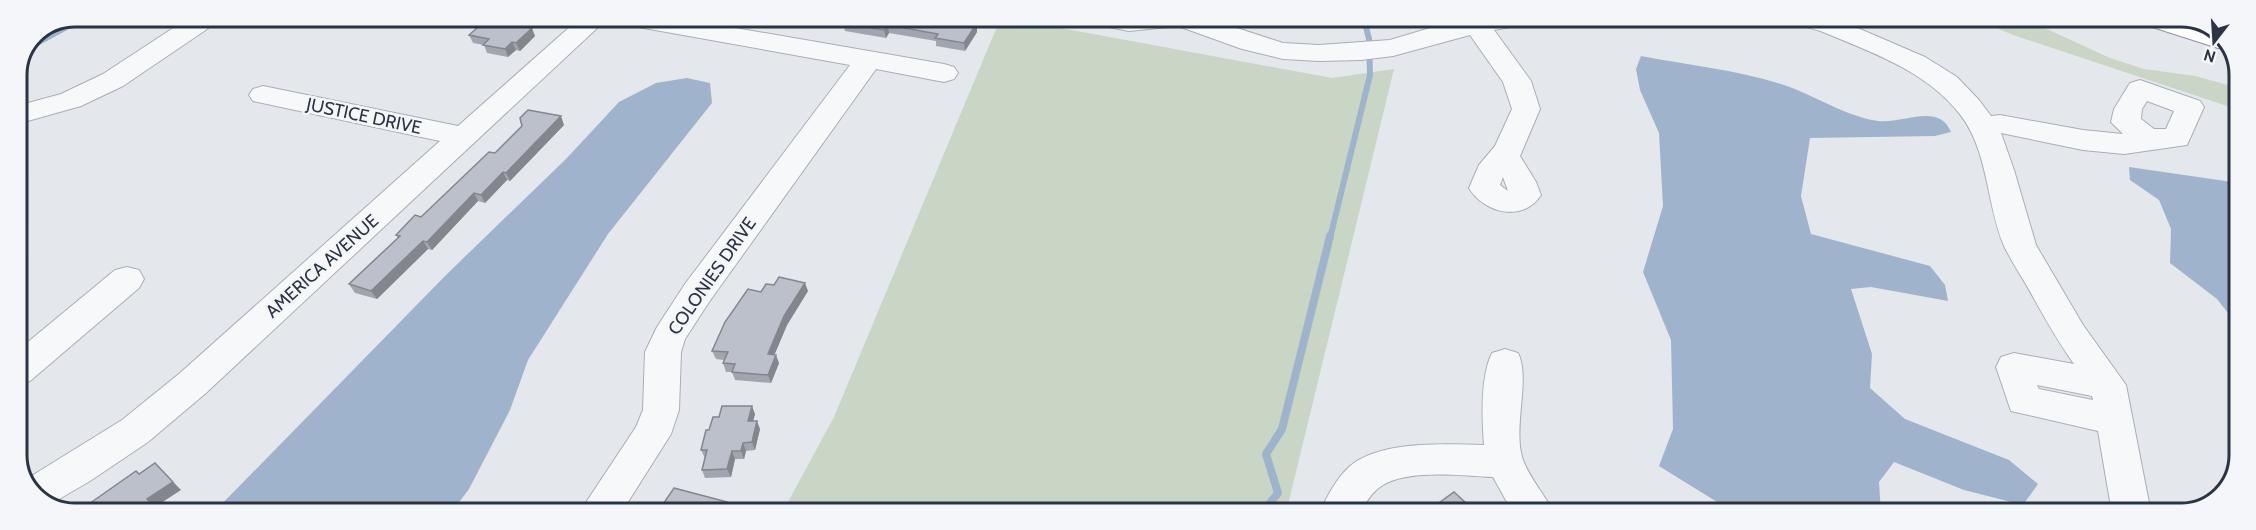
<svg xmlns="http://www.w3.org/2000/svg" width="2256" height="530" font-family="Cabin,sans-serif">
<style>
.green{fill:#c9d6c5}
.water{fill:#9fb4cc}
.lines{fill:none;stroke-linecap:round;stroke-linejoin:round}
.stream-far1{stroke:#9fb4cc;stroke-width:6}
.stream{stroke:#9fb4cc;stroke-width:8}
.minor-casing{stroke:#a9aeb7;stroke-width:2}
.highway-casing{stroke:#8b94a3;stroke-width:2}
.minor{fill:#f7f8fa;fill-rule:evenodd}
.highway{fill:#fff;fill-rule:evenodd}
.wall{fill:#a1a5ae}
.shaded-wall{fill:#83868d}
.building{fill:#bbc0ca;stroke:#83868d;stroke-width:1.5}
.labels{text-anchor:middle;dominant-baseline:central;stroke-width:5;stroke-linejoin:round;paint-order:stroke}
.street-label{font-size:18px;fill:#2b3445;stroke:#f4f6f9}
.rim{fill:none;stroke:#2b3445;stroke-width:3}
</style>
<rect width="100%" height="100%" fill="#e4e7ec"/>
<path class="green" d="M1001 17 1332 78 1394 69 1286 513H782L834 417Z
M1973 18H2023L2110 58 2144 69 2195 76 2239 88V110L2013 35Z"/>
<path class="water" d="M75 17H91L25 53C34 33 56 24 75 17Z
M1641 56C1688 65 1738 70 1784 85 1814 95 1847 117 1878 121 1903 124 1939 102 1951 132L1935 136 1810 138 1801 196 1811 234 1930 266 1945 285 1948 301 1871 287 1851 289 1872 354 1870 388 1905 419 2009 460 2038 484 2023 505 1964 490 1894 462 1879 482 1881 513H1740L1730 510 1659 466 1673 429 1671 340 1643 272 1663 206 1659 133 1640 90 1636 69Z
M687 78 710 83 712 103 608 234 528 360 510 410 469 489 451 513 214 512 447 274 566 159 619 102 656 83Z
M2129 167 2239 183V327L2217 299 2170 263 2171 229 2159 200 2130 180Z"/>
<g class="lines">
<path class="stream-far1" d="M2001 18 2017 24
M1330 238 1370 75 1369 39 1364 19"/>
<path class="stream" d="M1262 513 1278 493 1266 454 1282 429 1330 236"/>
<defs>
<path id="minor" d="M190 17H220L216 23 123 86 81 106 17 124V106L61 94 103 74Z
M581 17H609L206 393 148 442 90 481 49 505 31 494 25 480 122 420 180 373 440 141 253 101 249 95 253 89 263 86 458 126Z
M614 17H672L944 64 954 67 958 73 954 79 944 82 876 69 709 302 685 339 681 352 679 410 671 434 621 513H579L636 427 643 410 645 352 657 327 685 284 850 65 627 25 618 23Z
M1085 17H1203L1283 43 1319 45 1390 40 1440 25 1479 17H1535L1531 23 1494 30 1531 81 1540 109 1520 156 1536 182 1541 195C1523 223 1484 213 1469 188L1479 165 1495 146 1512 109 1503 82 1470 35 1393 56 1361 60 1319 61 1283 59 1242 49 1178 26 1129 31 1089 23ZM1503 177 1508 191 1500 185Z
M1791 17H1832L1925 57 1957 77 1979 100 1991 116 2000 115 2083 130 2123 134 2111 122 2114 109 2130 83 2140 80 2200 101 2204 107 2187 145 2124 154 2083 150 2001 133 2014 170 2036 245 2083 325 2126 385 2151 513H2112L2098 431 2011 411 1996 367 2001 357 2014 353 2074 364C2056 339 2042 313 2027 286 2019 273 2011 260 2004 246 1986 204 1989 150 1959 113 1926 71 1871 52 1823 32 1813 28 1798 27 1791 17ZM2147 101 2174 111 2166 129H2154L2141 119 2142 109ZM2037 385 2092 396 2093 400 2039 389Z
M127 267 139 270 144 279 139 288 30 381 17 385V351L115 270Z
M1505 349 1518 353C1531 378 1512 429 1523 460 1530 479 1545 495 1554 513H1513L1493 477C1462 476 1406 468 1380 487 1371 493 1365 504 1360 513H1319C1327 497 1336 479 1349 467 1379 440 1446 444 1484 445 1482 419 1480 377 1492 353Z"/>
<path id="highway" d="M2139 18C2161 16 2209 18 2225 36 2228 39 2229 46 2231 49L2218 48 2143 24Z"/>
</defs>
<use href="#minor" class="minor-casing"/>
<use href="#highway" class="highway-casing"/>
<use href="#minor" class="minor"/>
<use href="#highway" class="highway"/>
</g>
<path class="wall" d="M848 17 977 32 965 51 936 46V41L889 33 886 38 845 31 843 23Z
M469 35 535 36 520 51 516 50 508 57 487 53 484 45 473 43Z
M564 125 510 181 507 180 485 203 478 201 432 250 428 249 377 299 355 293 349 284 398 238 396 235 421 217 495 153 522 126Z
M808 291 787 325 774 355 779 363 771 383 735 380 732 372H726L723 363 724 360 716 359 712 351 761 292Z
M755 414 753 421 760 429 755 450 746 451 744 459H735L731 477 705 478 702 470 705 458 701 450 709 430Z"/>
<path class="shaded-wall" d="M977 23V32L965 51 964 43Z
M888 25 889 33 886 38 884 30Z
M532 28 535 36 520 51 516 43Z
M512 42 516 50 508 57 505 49Z
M561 116 564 125 510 181 506 173Z
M503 172 507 180 485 203 481 195Z
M474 193 478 201 432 250 427 242Z
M423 241 428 249 377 299 371 291Z
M805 283 808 291 787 325 771 363 768 354 784 316Z
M776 355 779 363 771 383 768 375Z
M752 406 755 414 751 429 748 421Z
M757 421 760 429 755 450 752 442Z
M743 443 746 451 744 459 741 451Z
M732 451 735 459 731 477 727 469Z
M155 463 181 490 155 507 160 512H146L147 499Z
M727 502 730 510 729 513H720Z"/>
<path class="building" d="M848 17H939L977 23 964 43 935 38 938 34 888 25 884 30 843 23Z
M486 20 532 28 516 43 512 42 505 49 483 45 489 39 469 35Z
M528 110 561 116 506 173 503 172 481 195 474 193 427 242 423 241 371 291 349 284 400 236 396 235 415 215 421 217 489 152 495 153 522 126 520 118Z
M779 277 805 283 784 316 768 354 776 355 768 375 732 372 735 364 723 363 728 352 712 351 725 322 748 289 761 292 766 284 774 285Z
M722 406H752L748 421H757L752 442 743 443 741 451H732L727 469 702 470 707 450H701L706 430H709L713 417H719Z
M155 463 173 482 147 499 154 507 146 512H92L86 506 136 471 139 474Z
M674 488 727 502 720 513H668L659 510Z
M1454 492 1477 513H1425Z"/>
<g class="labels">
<g class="street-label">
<text transform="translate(364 116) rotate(12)">JUSTICE DRIVE</text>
<text transform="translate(322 266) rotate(-42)">AMERICA AVENUE</text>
<text transform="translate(712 276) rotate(-55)">COLONIES DRIVE</text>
</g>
</g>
<path d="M0 0H2256V530H0ZM75 27H2181A48 48 0 0 1 2229 75V455A48 48 0 0 1 2181 503H75A48 48 0 0 1 27 455V75A48 48 0 0 1 75 27Z" fill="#f4f6f9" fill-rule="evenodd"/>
<path class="rim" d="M75 27H2181A48 48 0 0 1 2229 75V455A48 48 0 0 1 2181 503H75A48 48 0 0 1 27 455V75A48 48 0 0 1 75 27Z"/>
<g transform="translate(2214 42) rotate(197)" stroke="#f4f6f9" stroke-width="4.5" paint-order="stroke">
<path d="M0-4.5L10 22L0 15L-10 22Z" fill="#2b3445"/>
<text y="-9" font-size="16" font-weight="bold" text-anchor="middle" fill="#2b3445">N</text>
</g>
</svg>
